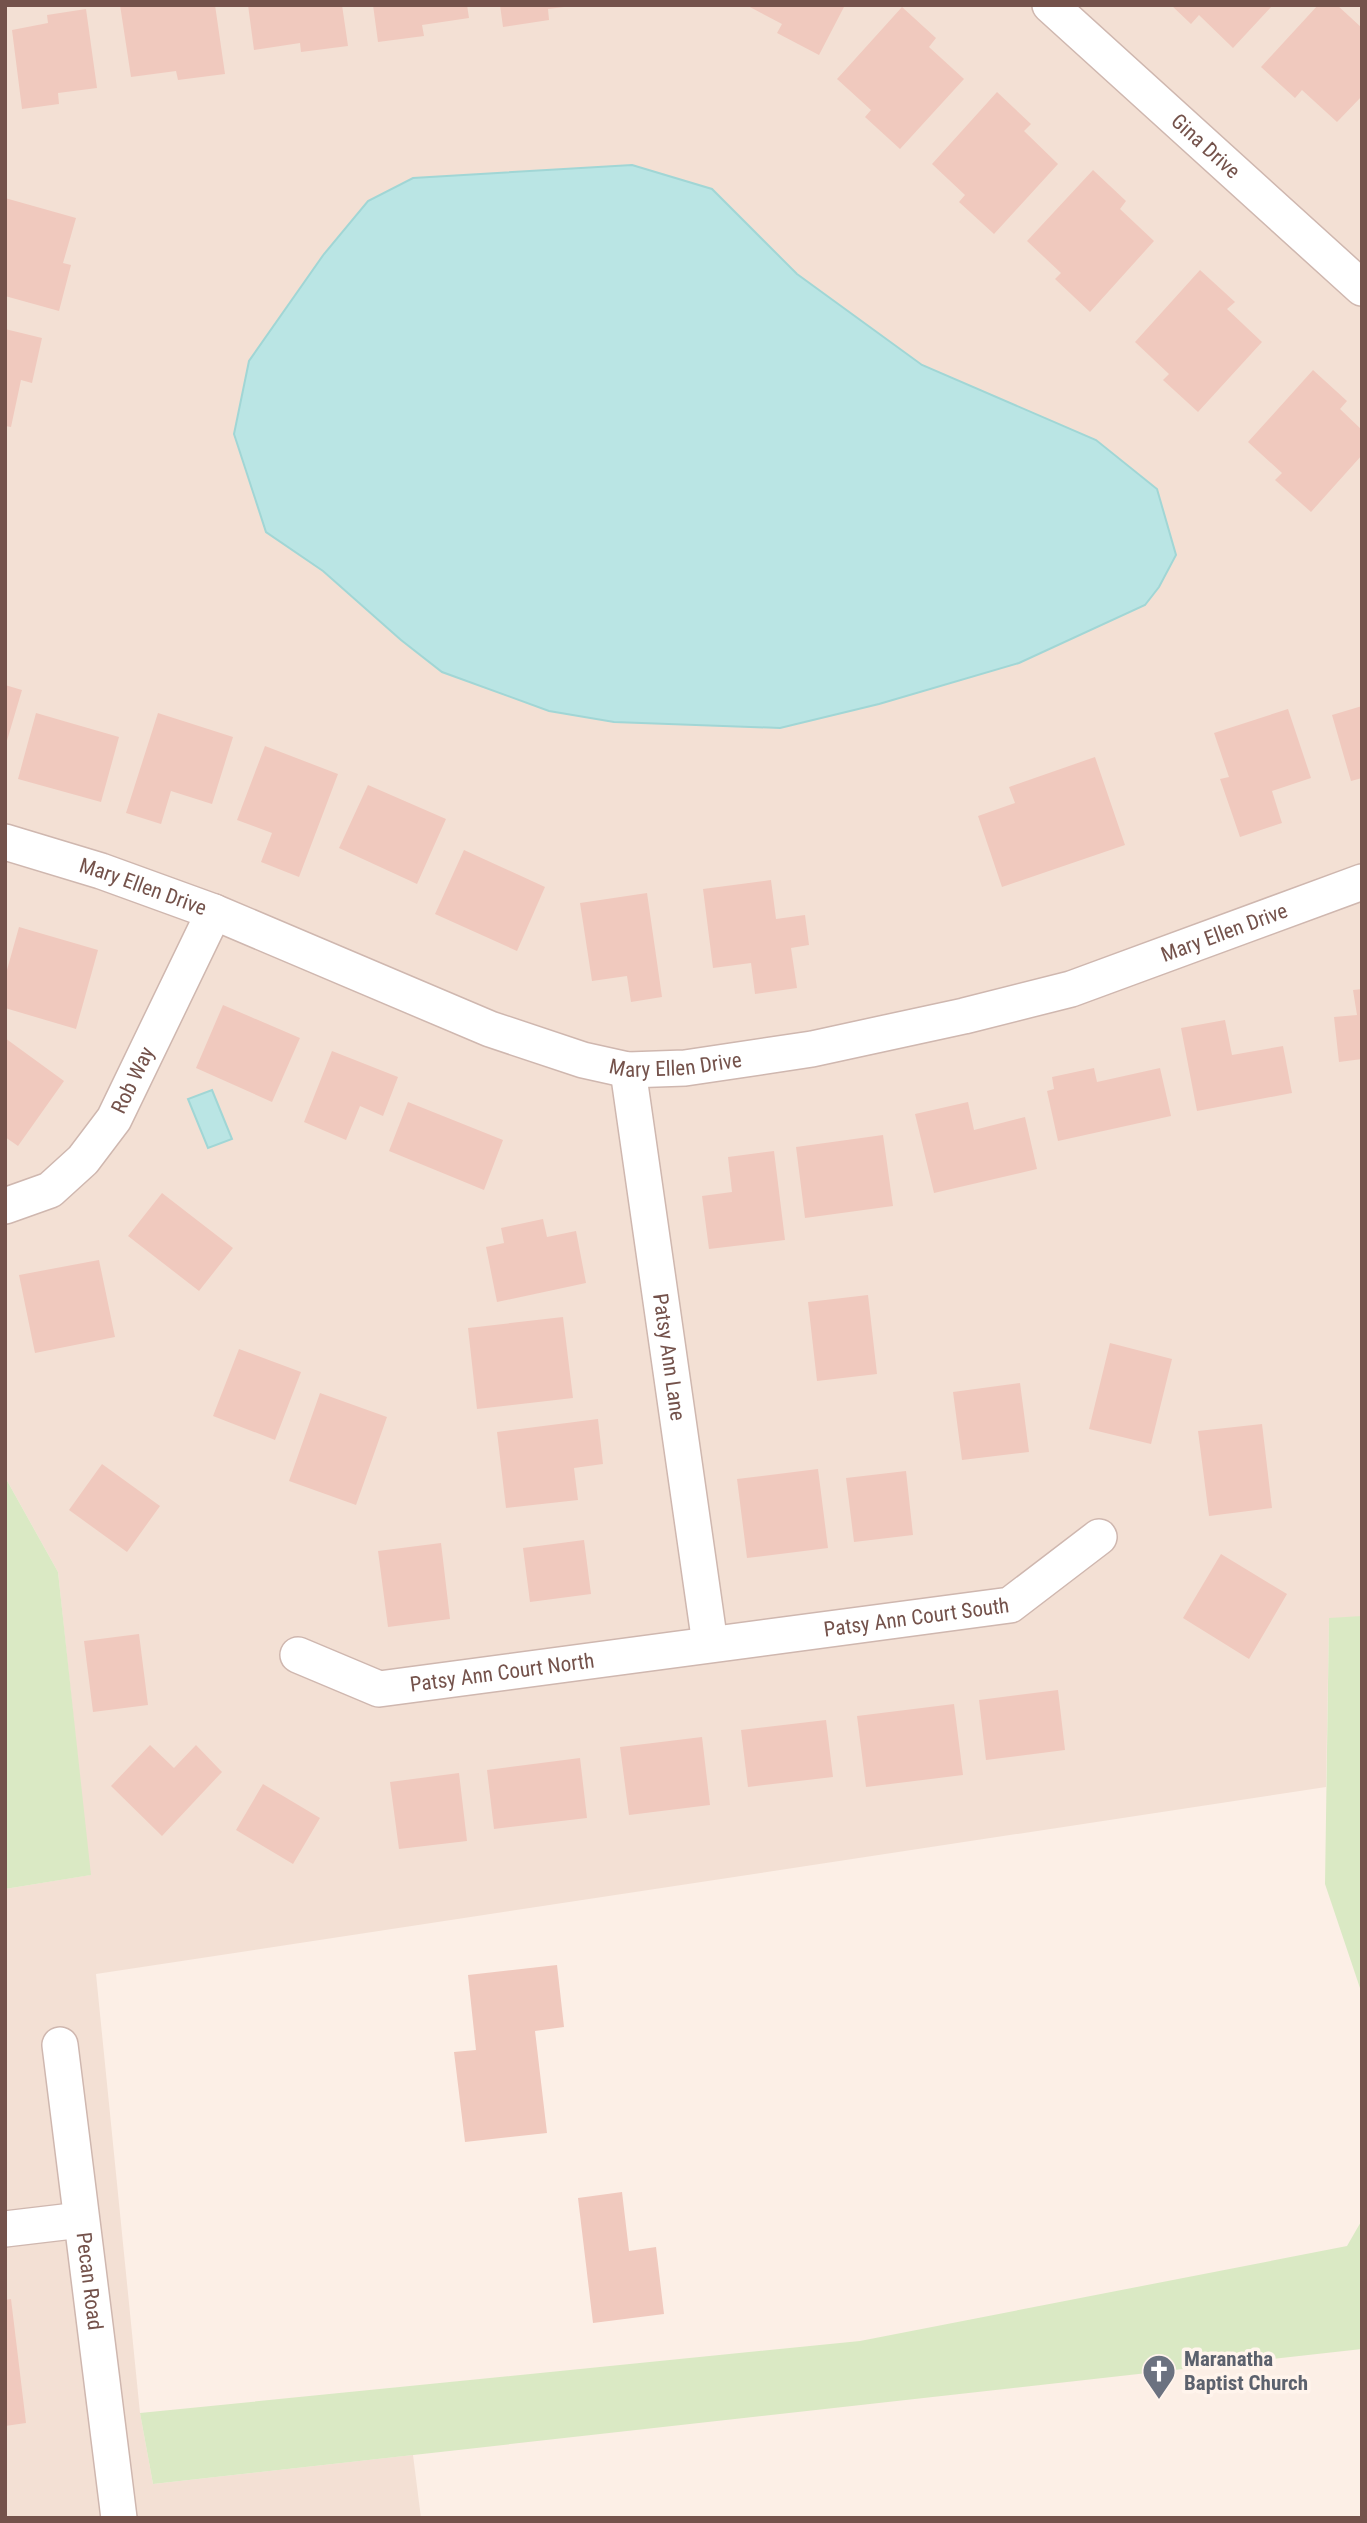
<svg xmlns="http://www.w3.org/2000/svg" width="1367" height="2523" font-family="'Roboto Condensed',sans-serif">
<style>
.residential{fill:#f3e0d4}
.green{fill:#dae9c4}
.water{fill:#bae5e4;stroke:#a1d6d5;stroke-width:2}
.building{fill:#f0c9be}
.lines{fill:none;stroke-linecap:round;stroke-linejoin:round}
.street-casing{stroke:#cfb7af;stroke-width:38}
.street{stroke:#fff;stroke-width:35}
.labels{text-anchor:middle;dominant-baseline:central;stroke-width:7;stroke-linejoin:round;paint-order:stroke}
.street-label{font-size:21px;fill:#74524b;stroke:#fff4ec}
.worship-label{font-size:21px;font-weight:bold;fill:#5b616d;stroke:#fff4ec;text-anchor:start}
</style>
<rect width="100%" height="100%" fill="#fcefe6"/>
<path class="residential" d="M5 5H1362V1617L1329 1619 1326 1787 96 1974 140 2413 153 2484 413 2455 421 2518H5V1889L90 1875 58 1572 5 1477Z"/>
<path class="green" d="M5 1477 58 1572 91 1875 5 1889Z
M1362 1616V1994L1325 1884 1329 1618Z
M1362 2220V2349L153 2484 140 2413 860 2341 1347 2246Z"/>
<path class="water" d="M632 165 712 189 797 274 922 365 1096 440 1157 489 1176 555 1159 587 1145 605 1019 663 879 704 780 728 614 722 549 711 442 672 401 640 323 571 266 532 234 434 249 361 324 254 368 201 413 178Z
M212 1090 232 1139 208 1148 188 1099Z"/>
<path class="building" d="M120 5H215L225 74 178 80 176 71 131 77Z
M248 5H342L348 46 301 52 300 43 254 50Z
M373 5H467L469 18 422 25 424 36 378 42Z
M500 5H564V7L548 9 549 20 503 27Z
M746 5H845L819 55 777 33 782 24Z
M1171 5H1273L1233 48 1199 15 1191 24Z
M1318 5H1337L1362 28V96L1337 122 1302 90 1295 98 1261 67Z
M902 7 936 38 929 47 964 79 900 149 865 117 871 110 837 79Z
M86 9 97 88 58 93 59 104 22 109 12 30 48 23 47 15Z
M997 92 1031 124 1024 131 1058 164 994 234 959 202 965 195 932 164Z
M1093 170 1126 201 1120 209 1154 241 1090 312 1055 279 1061 273 1027 241Z
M5 198 76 218 63 263 71 265 59 311 5 296Z
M1200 270 1235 302 1227 309 1262 342 1198 412 1163 380 1169 374 1135 342Z
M5 329 42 338 32 383 21 380 11 427 5 426Z
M1313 370 1347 401 1340 409 1362 430V455L1311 512 1275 480 1282 473 1248 442Z
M5 685 22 690 6 744H5Z
M1362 706V778L1351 781 1332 715Z
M1288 709 1311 778 1272 791 1282 823 1240 837 1220 779 1229 777 1214 733Z
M36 713 119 737 101 802 18 779Z
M158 713 233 737 212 804 171 791 161 824 126 813Z
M265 746 338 774 299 877 261 862 272 833 237 820Z
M1095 757 1125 845 1002 887 978 816 1015 803 1009 787Z
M368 785 446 819 417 884 339 848Z
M464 850 545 887 517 951 435 914Z
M771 880 776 919 805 915 809 945 791 948 797 988 755 994 751 963 713 968 703 889Z
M647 893 662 997 631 1002 627 976 592 981 580 903Z
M19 927 98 950 76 1029 5 1008V977Z
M1362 989V1059L1339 1062 1334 1017 1357 1015 1353 990Z
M223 1005 300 1038 272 1102 196 1068Z
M1225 1020 1232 1055 1283 1046 1292 1093 1197 1111 1181 1028Z
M5 1038 64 1081 18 1146 5 1137Z
M332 1051 398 1077 383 1116 360 1106 346 1140 304 1122Z
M1094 1068 1097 1082 1160 1068 1171 1116 1058 1141 1047 1091 1054 1089 1052 1077Z
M408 1102 503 1140 484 1190 389 1151Z
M968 1102 974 1130 1025 1117 1037 1169 934 1193 915 1114Z
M883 1135 893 1206 805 1218 796 1147Z
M774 1151 785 1240 709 1249 702 1196 732 1192 728 1157Z
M162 1193 233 1248 199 1291 128 1236Z
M543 1219 547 1237 576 1231 586 1283 497 1302 486 1247 504 1243 501 1228Z
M99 1260 115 1337 35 1353 19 1275Z
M868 1295 877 1374 817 1381 808 1302Z
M563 1317 573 1398 477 1409 468 1328Z
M1110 1343 1172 1359 1151 1444 1089 1429Z
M239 1349 301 1372 275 1440 213 1416Z
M1020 1383 1029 1452 962 1460 953 1392Z
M320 1393 387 1417 356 1505 289 1481Z
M598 1419 603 1464 574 1468 578 1500 506 1508 497 1432Z
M1262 1424 1272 1508 1209 1516 1198 1431Z
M102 1464 160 1506 127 1552 69 1510Z
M818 1469 828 1548 747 1558 737 1479Z
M906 1471 913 1535 854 1542 846 1478Z
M584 1540 591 1594 530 1602 523 1548Z
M441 1543 450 1619 388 1627 378 1551Z
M1221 1554 1287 1594 1249 1659 1183 1618Z
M139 1634 148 1705 93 1712 84 1641Z
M1058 1690 1065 1750 986 1760 979 1700Z
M954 1704 963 1775 866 1787 857 1716Z
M826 1720 833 1777 748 1787 741 1730Z
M702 1737 710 1805 629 1815 620 1747Z
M150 1745 174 1768 196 1745 222 1772 162 1836 111 1786Z
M580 1758 587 1818 494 1829 487 1770Z
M459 1773 467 1841 399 1849 390 1782Z
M263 1784 320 1818 293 1864 236 1830Z
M557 1965 564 2027 535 2031 547 2133 465 2142 454 2052 476 2050 468 1975Z
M622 2192 629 2251 656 2247 664 2314 593 2323 578 2198Z
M11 2299 26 2423 5 2426V2300Z"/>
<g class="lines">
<defs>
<g id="street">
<path id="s1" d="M1050 5 1362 288"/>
<path id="s2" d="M5 842 101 871 214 912 490 1029 583 1060 628 1070 685 1068 812 1049 964 1016 1071 989 1362 882"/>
<path id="s3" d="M628 1070 710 1644"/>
<path id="s4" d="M5 1206 50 1190 83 1160 114 1119 214 912"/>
<path id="s5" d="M298 1655 379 1689 1010 1605 1099 1537"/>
<path id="s6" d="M60 2045 119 2518"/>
<path d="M5 2229 81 2220"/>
</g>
</defs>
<use href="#street" class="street-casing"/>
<use href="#street" class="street"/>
</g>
<defs>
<symbol id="church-pin" viewBox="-11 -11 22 30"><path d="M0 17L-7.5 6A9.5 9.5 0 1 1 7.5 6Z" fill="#6b7280" stroke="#fff4ec"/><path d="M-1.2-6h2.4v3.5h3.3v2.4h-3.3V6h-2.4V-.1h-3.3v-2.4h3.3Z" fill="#fff"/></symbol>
</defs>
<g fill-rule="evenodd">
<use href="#church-pin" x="1140" y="2352" width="38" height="52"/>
</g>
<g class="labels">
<g class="street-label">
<text stroke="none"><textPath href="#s1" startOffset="210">Gina Drive</textPath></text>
<text stroke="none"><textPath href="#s2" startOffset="145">Mary Ellen Drive</textPath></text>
<text stroke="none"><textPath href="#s2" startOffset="1279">Mary Ellen Drive</textPath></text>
<text stroke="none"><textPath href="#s2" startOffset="712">Mary Ellen Drive</textPath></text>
<text stroke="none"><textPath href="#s4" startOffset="187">Rob Way</textPath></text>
<text stroke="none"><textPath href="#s3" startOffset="290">Patsy Ann Lane</textPath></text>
<text stroke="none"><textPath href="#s5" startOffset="630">Patsy Ann Court South</textPath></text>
<text stroke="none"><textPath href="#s5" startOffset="212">Patsy Ann Court North</textPath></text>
<text stroke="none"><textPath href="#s6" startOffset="238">Pecan Road</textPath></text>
</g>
<g class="worship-label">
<text x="1184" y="2359">Maranatha<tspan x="1184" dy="24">Baptist Church</tspan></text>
</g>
</g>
<rect width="1367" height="2523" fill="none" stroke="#74524b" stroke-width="14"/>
</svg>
